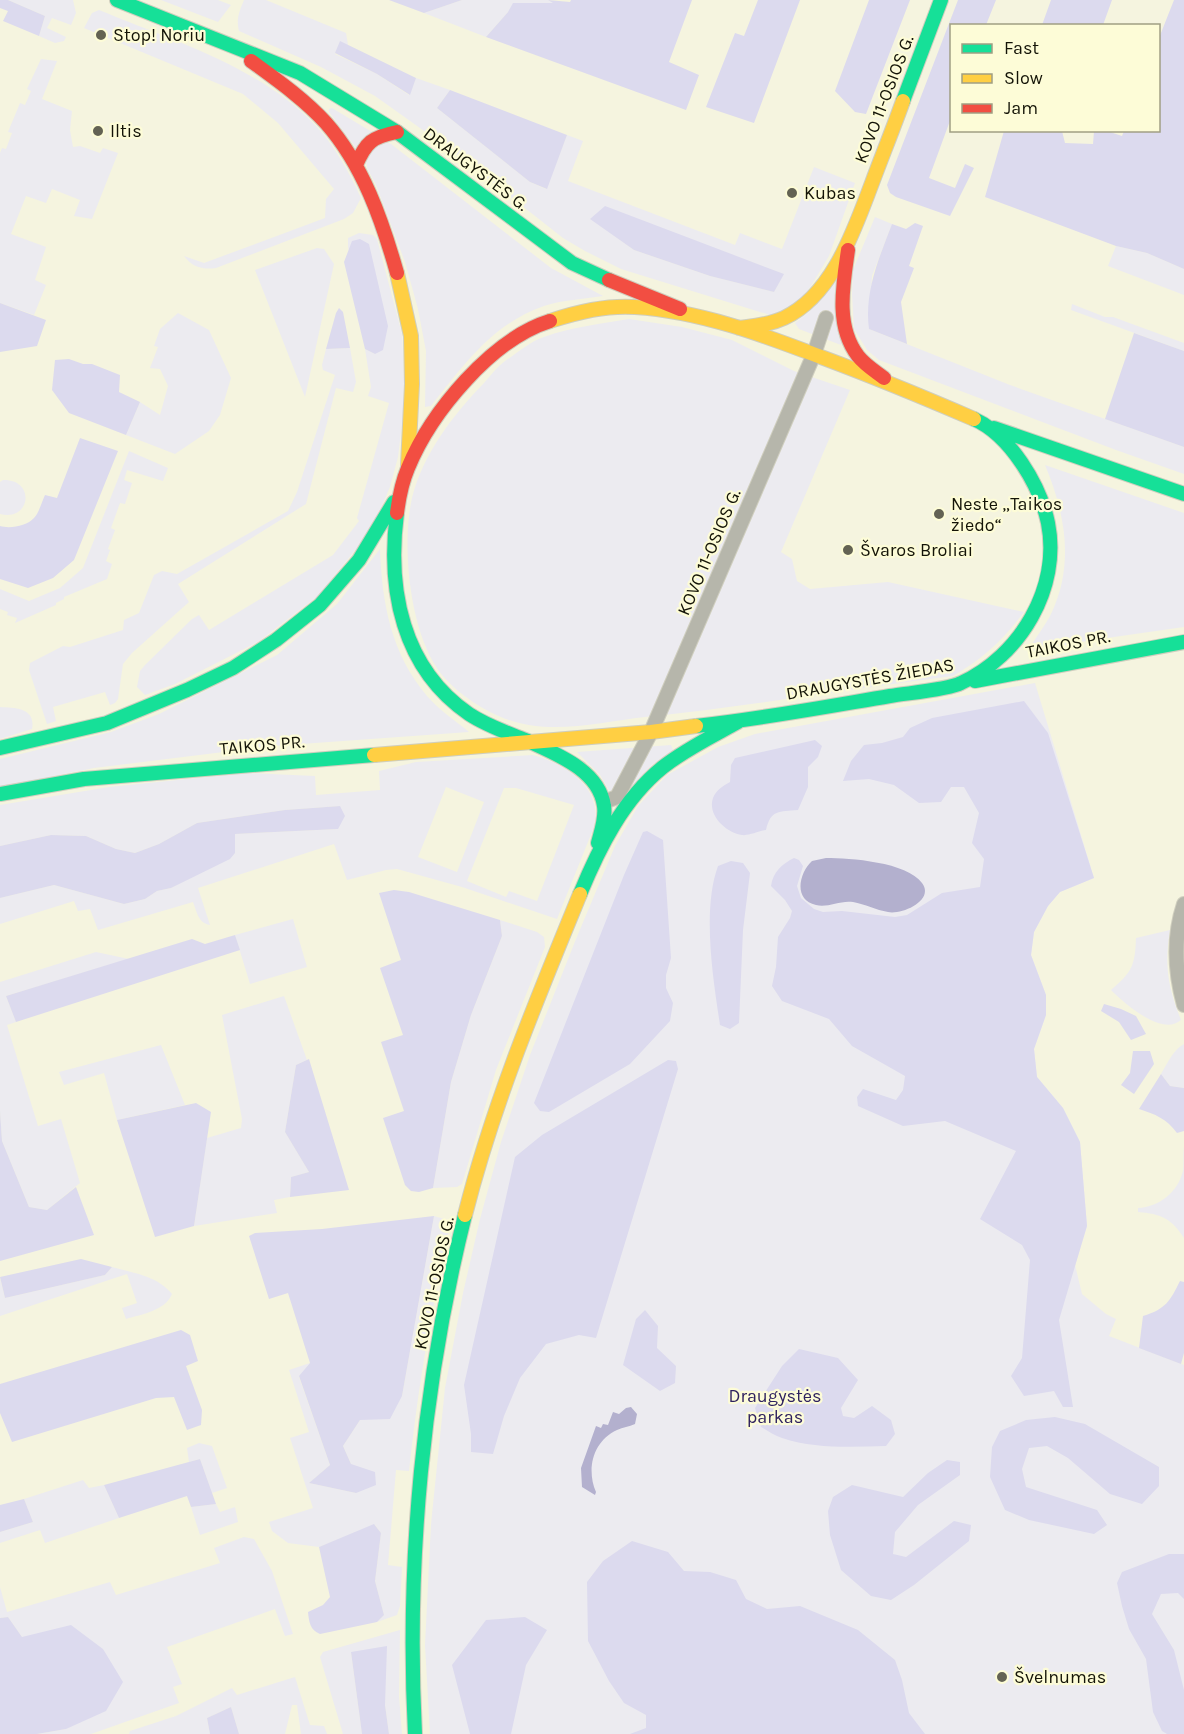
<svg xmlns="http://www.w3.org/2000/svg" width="1184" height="1734" font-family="Karla,sans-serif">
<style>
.green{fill:#ecebf0;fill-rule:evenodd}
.forest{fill:#dcdaee}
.water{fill:#b3b0ce}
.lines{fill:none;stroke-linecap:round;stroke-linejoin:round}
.street-casing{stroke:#cfcebe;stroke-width:16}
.fast-casing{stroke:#cfcebe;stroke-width:16}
.slow-casing{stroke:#cfcebe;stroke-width:16}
.jam-casing{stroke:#cfcebe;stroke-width:16}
.street{stroke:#b6b6ab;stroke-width:14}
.fast{stroke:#16e098;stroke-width:14}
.slow{stroke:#ffcf43;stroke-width:14}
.jam{stroke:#f24e42;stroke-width:14}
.poi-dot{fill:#636253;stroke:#fdfcd7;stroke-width:2}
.labels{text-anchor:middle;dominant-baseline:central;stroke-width:4.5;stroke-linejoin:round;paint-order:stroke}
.poi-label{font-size:18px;fill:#141407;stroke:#fdfcd7;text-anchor:start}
.street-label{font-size:18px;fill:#141407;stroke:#fdfcd7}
.park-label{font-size:18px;fill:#2e215f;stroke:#fdfcd7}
</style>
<rect width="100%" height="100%" fill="#f5f4df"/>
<path class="green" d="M8 0H73L76 13 71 25 52 18 47 28 66 37 64 41 55 43 39 36 45 16Z
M161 0H218L231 5 218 22Z
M244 0H266L346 33 348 45 340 42 335 54 377 74 409 95 416 78 450 90 437 108 530 182 546 189 567 135 583 141 568 181 735 245 740 233 782 249 814 167 855 183 829 256 811 286 796 305 770 315 621 269 585 251 563 238 455 153 375 96 321 67 239 31C236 19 239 12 244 0ZM605 207 783 274 774 292 710 276 634 250 591 219Z
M462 0H548L554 3 508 12 486 37 424 13Z
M99 10C171 40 261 67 315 125 335 146 349 172 361 198L353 213 344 219 216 268C203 270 192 267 184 256L204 263 325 218 326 199 334 189 278 123 243 94 84 28 92 13Z
M41 59 57 61 42 99 72 111 70 130 73 147 80 146 100 153 103 148 118 153 92 219 74 216 80 200 52 189 46 203 26 196 11 234 46 247 35 280 46 285 34 315 0 303V153L2 148 6 149 12 133 8 132 20 103 25 105 31 91 27 89Z
M332 108 372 132 356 148 329 112V109Z
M385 142 391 144 551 268 603 296C584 299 562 300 544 306 492 324 464 365 431 406L425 407 426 351 418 309 405 262 376 185 367 168 366 159 371 150Z
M875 217 892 224 872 276 869 329 1010 385 1184 447V474L1116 450 879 360 867 350 854 329 852 294 853 270Z
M359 233 373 235 377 239 402 334 404 378 403 416 398 457 390 487 381 508 365 538 318 596 258 642 175 684 145 695 137 687 140 671 145 665 192 619 199 615 209 630 333 555 359 521 357 518 389 403 368 396 371 387 365 349 375 354 349 247 348 251V238Z
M1116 246 1147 253 1184 269V295L1108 266Z
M317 248 324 249 334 264 305 397 255 270Z
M833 283H837L841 345 799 329 795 323 809 312Z
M1072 304 1105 317H1113L1184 343V351L1071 310Z
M178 313 209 330 231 378 220 415 209 431 175 454 126 435 140 402 160 415 168 386 160 369 150 368 158 347 154 346 160 329Z
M629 319 682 327 732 340 794 371 850 390 781 552 792 559 797 581 810 589 888 582 1024 612C1003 640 983 659 953 676 850 689 748 706 645 717 601 722 553 735 509 720 485 712 458 694 442 675 410 636 401 547 412 498 423 454 453 415 484 383 491 375 497 367 505 361 517 353 531 341 544 337 571 327 600 324 629 319Z
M350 348 356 382 353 392 336 388 306 504 178 584 189 602 132 653 123 664 118 699 115 703 110 705 105 692 53 707 56 721 47 724 29 670 30 663 63 646 70 647 123 630 124 620 139 613 154 575 162 571 177 574 288 511 297 492 335 375 323 370 322 365 326 349Z
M129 451 168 468 163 481 127 470 124 480 132 483 125 504 120 503 111 528 115 530 108 549 110 550 106 561 112 564 107 579 64 597V599L56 603V605L15 623 17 618 7 615 8 612 0 609V589L29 601 60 588 83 568Z
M1045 465 1184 513V627L1086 641 1030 652 1029 649C1036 637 1045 626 1051 614 1075 564 1065 513 1045 465Z
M3 480C36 479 31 522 0 514V482Z
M380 549C382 604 391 653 427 696 439 710 456 721 469 732L273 746 94 768 0 787V759L111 732 159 714 277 655 337 604Z
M1035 683 1094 878 1060 892 1048 906 1034 932 1031 955 1046 995V1015L1034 1049 1037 1077 1063 1108 1080 1142 1087 1226 1075 1265 1082 1294 1106 1314 1116 1319 1109 1336 1184 1365V1734H430L425 1645 431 1524 445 1388 463 1293 480 1219 501 1142 530 1055 576 939 615 846 638 806 667 775 718 747 755 734Z
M0 707C16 708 36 708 32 729L0 739Z
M671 745 673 750 652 765 623 795 611 794 600 775 577 752Z
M533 755C566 764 604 788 594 827L557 919 462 887 397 869 386 870 347 880 334 844 198 888 210 925C198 923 197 912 193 902L98 930 90 909 78 911 74 901 0 924V898L54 885 124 904 145 899 157 891 171 888 235 853V834L338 829 340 806 285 810 197 823 159 844 135 853 116 849 86 836 51 835 0 846V805L109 787 246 773 315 776 316 795 380 790 379 771 416 762ZM446 787 484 802 457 872 418 857ZM504 788H516L574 805 537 901 509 891 506 897 467 881Z
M293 919 307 967 250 984 235 935Z
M500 920 537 932 544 937 545 947 496 1070 462 1184 457 1187 433 1188 451 1082 471 1015 502 936Z
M1170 930C1164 966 1168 987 1181 1020 1162 1037 1124 1003 1111 990 1132 972 1135 966 1136 938Z
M96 952 129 959 6 996 16 1022 7 1025 38 1126 61 1119 80 1183 47 1210 29 1207 2 1141 0 1111V982Z
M284 996 307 1060 296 1065 285 1132 309 1172 291 1177 290 1197 274 1200 277 1213 194 1226 207 1138 241 1128 242 1119 222 1015Z
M1184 1044V1088L1170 1086 1161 1074C1167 1064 1173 1050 1184 1044Z
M161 1045 185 1105 117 1120 104 1073 64 1085 59 1072Z
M1184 1147V1238C1171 1218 1161 1214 1138 1212V1208C1159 1207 1178 1192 1183 1171 1184 1164 1183 1154 1184 1147Z
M434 1216 451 1221C432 1304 418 1387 409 1471L396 1470 388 1565 402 1567 400 1606 397 1615 377 1622 384 1615 375 1581 381 1533 375 1525 319 1547 288 1543 272 1531 269 1522 313 1508 290 1438 309 1432 289 1370 310 1363 299 1377 330 1465 309 1483 356 1493 351 1464 343 1446 360 1420 402 1396Z
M112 1267C133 1273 158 1276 172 1294 165 1311 142 1314 126 1319L122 1308 137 1303 127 1274 0 1316V1278L5 1298 105 1275Z
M199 1443 212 1446 227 1488 212 1493 200 1459 189 1462 187 1448Z
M83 1480 89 1488 104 1485 119 1518 45 1543 40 1530 0 1543V1532L33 1522 24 1499Z
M216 1504 220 1512 235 1507 238 1522 200 1535 191 1507Z
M244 1537 254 1539 272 1571 293 1634 285 1636 275 1609 167 1647 182 1684 173 1687 179 1703 91 1734H37L66 1729 22 1637 8 1617 0 1618V1587L7 1612 110 1582 116 1595 220 1563 214 1548Z
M400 1630 399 1696 402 1734H389L385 1705 351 1652 362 1734H343L320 1657 323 1652Z
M295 1677 310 1725 324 1726 327 1734H301L297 1705H292L285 1734H239L231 1707 207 1718 210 1734H129L130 1731 176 1716 232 1688 237 1695Z"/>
<path class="forest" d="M0 0H8L45 16 39 36 3 21 8 11 0 8Z
M389 0H462L424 13Z
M548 0 570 2 571 0H692L669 62 699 75 686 110 486 37 508 12 513 3H553Z
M758 0H800L754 123 706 107 735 33 744 36Z
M869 0H910L866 114 855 112 835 91Z
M958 0H996L986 25 952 26 951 118 929 178 955 188 965 164 974 168 950 216 896 197 890 193 887 185Z
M1051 0H1112L1103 25H1042Z
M1174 0H1184V269L1147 253 1116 246 985 197 1004 131H1062L1065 143 1093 144 1094 131H1107L1122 136 1124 131 1158 130 1159 38Z
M340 41 416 78 410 95 377 74 335 53Z
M450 90 567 135 547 189 530 182 437 108Z
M605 206 784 274 774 292 710 276 634 250 590 219Z
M915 223 923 226 909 266 914 268 901 302 907 344 869 329C864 292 879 258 892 224L906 229Z
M360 239 369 244 388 326 383 350 375 354 365 349 344 262 352 241Z
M0 303 46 320 37 346 0 352Z
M339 308 343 312 350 348 326 349 336 313Z
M1134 333 1184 351V447L1105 419Z
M69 359 83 364H92L120 375 119 392 140 402 126 435 69 413 52 390 55 360Z
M80 438 118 451 74 560 53 578 28 588 0 579V526C10 529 27 526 34 518 39 513 42 501 45 495L57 498Z
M1024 701 1048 733 1094 878 1060 892 1048 906 1034 932 1031 955 1046 995V1015L1034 1049 1037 1077 1063 1108 1080 1142 1087 1226 1059 1320 1073 1407H1063L1054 1391 1024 1396 1011 1376 1022 1358 1030 1260 1022 1245 980 1219 1016 1151 945 1121 903 1126 858 1106 857 1097 863 1089 896 1100 903 1090 905 1076 852 1046 829 1019 782 1001 772 986 776 967 778 937 790 918 792 911 785 900 771 886C773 872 782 864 794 858L799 860 803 866 797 886 801 898 814 909 823 912 842 911 895 917 907 915 942 893 980 887 984 859 972 843 979 813 964 787H951L941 802 919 803 894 785 869 779 843 781 851 761 864 745 882 743 903 737 910 728 932 718Z
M815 740 822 746 818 757 808 767V787L798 810C779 812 771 809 766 830 759 831 749 836 742 835 726 833 707 815 713 798 716 790 723 786 730 782L731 765 735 758Z
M340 806 345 816 338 829 235 834V853L230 859 171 888 157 891 145 899 124 904 54 885 0 898V846L51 835 86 836 116 849 135 853 159 844 197 823 285 810Z
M647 831 663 840 671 958 666 975V988L673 1003 670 1021 630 1064 549 1112 540 1111 534 1103 624 875 643 832Z
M731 861 743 863 750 873 743 930 739 1023 730 1029 720 1025C713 979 702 910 718 866Z
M394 890 409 892 500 920 502 936 471 1015 451 1082 433 1188 419 1192 411 1191 405 1185 383 1118 404 1111 381 1042 403 1035 380 968 401 960 379 893Z
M235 935 240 950 16 1022 6 996 192 939 205 944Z
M1104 1004 1121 1009 1136 1016 1146 1034 1131 1040 1119 1022 1101 1011Z
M1133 1051H1150L1154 1064 1134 1094 1121 1085 1130 1073Z
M309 1059 349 1190 290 1197 291 1177 309 1172 285 1132 296 1065Z
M668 1060 676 1061 678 1069 596 1338 579 1335 546 1344 520 1378 504 1416 493 1454 471 1452V1434L464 1385 515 1157 542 1135Z
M1161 1074 1170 1086 1184 1088V1131L1177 1133C1167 1119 1155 1114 1139 1109Z
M196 1103 211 1112 194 1226 155 1237 117 1120Z
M0 1111 2 1141 29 1207 47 1210 76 1187 94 1235 0 1261Z
M434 1216 402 1396 390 1419 360 1420 343 1446 351 1464 375 1472 376 1485 356 1493 309 1483 330 1465 299 1376 310 1363 288 1293 269 1299 249 1236 255 1233 322 1229Z
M81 1259 112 1267 105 1275 5 1298 0 1277Z
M1180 1281 1184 1282V1353L1181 1364 1139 1348 1143 1316C1166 1309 1170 1301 1180 1281Z
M645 1310 658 1326 657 1348 676 1366 675 1383 660 1391 623 1365 636 1319Z
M181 1330 190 1335 198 1361 186 1366 202 1410 201 1425 187 1430 174 1397 156 1398 12 1442 0 1413V1384Z
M799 1349 838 1358 858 1380 841 1408 843 1416 854 1418 872 1406 891 1420 895 1434 886 1446C851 1447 815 1449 782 1438 775 1436 768 1431 761 1427L755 1408 782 1366Z
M1055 1417 1085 1424 1159 1467V1486L1142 1504 1110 1494 1068 1458 1047 1446 1029 1448 1022 1469 1026 1487 1097 1510 1107 1525 1094 1534 1029 1520 1005 1510 990 1477 992 1447 1000 1431 1026 1420Z
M200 1459 216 1504 191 1507 187 1496 119 1518 104 1485Z
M947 1460 960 1462V1475L918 1505 895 1532 893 1554 906 1557 954 1521 971 1525 969 1541 914 1585 891 1600 871 1596 841 1570 830 1535 828 1511 833 1497 852 1485 903 1497 928 1473Z
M24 1499 33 1522 0 1532V1505Z
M374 1524 381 1533 375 1581 384 1615 377 1622 320 1634C310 1630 309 1622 308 1612L323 1605 330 1597 319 1547Z
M632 1541 668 1552 684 1571 710 1572 736 1580 746 1599 767 1609 800 1606 858 1630 895 1660 902 1680 909 1713 925 1734H630L646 1728V1715L624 1703 609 1681 588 1641 587 1582 603 1561Z
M1169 1554H1184V1599L1178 1593 1161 1594 1152 1614 1174 1650 1184 1690V1734H1167L1162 1731 1153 1712 1146 1659 1129 1629 1122 1606 1117 1583 1122 1572Z
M8 1617 22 1637 71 1625 103 1649 123 1682 106 1711 66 1729 37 1734H0V1618Z
M525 1617 547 1630 526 1665 511 1734H470L452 1665 486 1620Z
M387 1646 385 1705 389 1734H362L351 1652Z
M231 1707 239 1734H210L207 1718Z"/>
<path class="water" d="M826 858C850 858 907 862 922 883 935 900 902 915 888 912 876 910 865 904 853 902 840 900 828 908 816 905 793 900 799 873 812 861Z
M631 1407 637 1414 635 1424C629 1427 623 1427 617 1430 593 1441 586 1469 596 1492L595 1495 582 1487 581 1468 596 1426 601 1428 603 1424 608 1425 613 1412 619 1414 626 1408Z"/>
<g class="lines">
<defs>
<path id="street" d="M604 802 617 797 651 732 814 354 826 318
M1184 904C1173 937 1175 972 1184 1005"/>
<path id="fast" d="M117 0 300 73 397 132 572 263 609 280
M903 101 941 0
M994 428 1184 494
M397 513C387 589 402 668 469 714 487 726 508 733 528 741
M975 681 1184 642
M696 726C761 719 825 707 890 696 907 693 947 690 961 683 1020 656 1061 588 1048 523 1040 485 1010 435 974 419
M528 741C556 754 599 770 604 806 606 818 601 831 598 843
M0 748 107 723 187 690 233 668 276 640 320 605 359 560 394 502
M0 794 84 779 374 755
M580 894C599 848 623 799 663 767 686 749 713 736 738 722
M415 1734C406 1561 423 1383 465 1215"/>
<path id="slow" d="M397 273 411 336 412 384 408 465
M550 321C578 312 606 305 635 307 699 311 761 334 821 357 872 376 923 397 974 419
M739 328C754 326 769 325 784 318 833 295 854 230 872 183 882 156 893 129 903 101
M374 755 651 732 696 726
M465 1215C493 1104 537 999 580 894"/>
<path id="jam" d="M251 61C277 80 304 99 326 123 363 165 382 220 397 273
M356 165C366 142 372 137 397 132
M848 250C843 285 835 326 858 356 865 365 875 371 884 378
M609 280 680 309
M397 513C399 497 402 482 408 468 431 412 492 339 550 321"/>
</defs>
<use href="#street" class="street-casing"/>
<use href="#fast" class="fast-casing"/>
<use href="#slow" class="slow-casing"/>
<use href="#jam" class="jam-casing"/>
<use href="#street" class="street"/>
<use href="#fast" class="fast"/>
<use href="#slow" class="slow"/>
<use href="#jam" class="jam"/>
</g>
<g class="poi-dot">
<circle cx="101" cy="35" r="6"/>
<circle cx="98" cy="131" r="6"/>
<circle cx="792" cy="193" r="6"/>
<circle cx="939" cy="514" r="6"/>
<circle cx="848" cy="550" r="6"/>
<circle cx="1002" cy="1677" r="6"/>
</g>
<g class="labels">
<g class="poi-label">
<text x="113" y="35">Stop! Noriu</text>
<text x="110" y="131">Iltis</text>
<text x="804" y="193">Kubas</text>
<text x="951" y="504">Neste „Taikos<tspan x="951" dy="21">žiedo“</tspan></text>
<text x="860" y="550">Švaros Broliai</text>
<text x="1014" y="1677">Švelnumas</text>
</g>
<g class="street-label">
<text transform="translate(884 99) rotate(-69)">KOVO 11-OSIOS G.</text>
<text transform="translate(476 169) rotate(37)">DRAUGYSTĖS G.</text>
<text transform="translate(709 552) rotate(-67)">KOVO 11-OSIOS G.</text>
<text transform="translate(1068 644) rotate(-11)">TAIKOS PR.</text>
<text transform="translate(870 679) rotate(-10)">DRAUGYSTĖS ŽIEDAS</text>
<text transform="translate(262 745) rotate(-5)">TAIKOS PR.</text>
<text transform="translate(434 1283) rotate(-78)">KOVO 11-OSIOS G.</text>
</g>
<g class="park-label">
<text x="775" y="1396">Draugystės<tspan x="775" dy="21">parkas</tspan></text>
</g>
</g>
<rect x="950" y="24" width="210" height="108" fill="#fdfcd7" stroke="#a09f84" stroke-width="1.5"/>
<rect x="962" y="44" width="30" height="9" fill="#16e098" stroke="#a09f84" stroke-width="1.5"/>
<text x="1004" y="54" font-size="18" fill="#141407">Fast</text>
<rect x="962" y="74" width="30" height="9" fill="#ffcf43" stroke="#a09f84" stroke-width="1.5"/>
<text x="1004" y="84" font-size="18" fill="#141407">Slow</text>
<rect x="962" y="104" width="30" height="9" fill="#f24e42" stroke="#a09f84" stroke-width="1.5"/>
<text x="1004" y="114" font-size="18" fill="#141407">Jam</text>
</svg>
